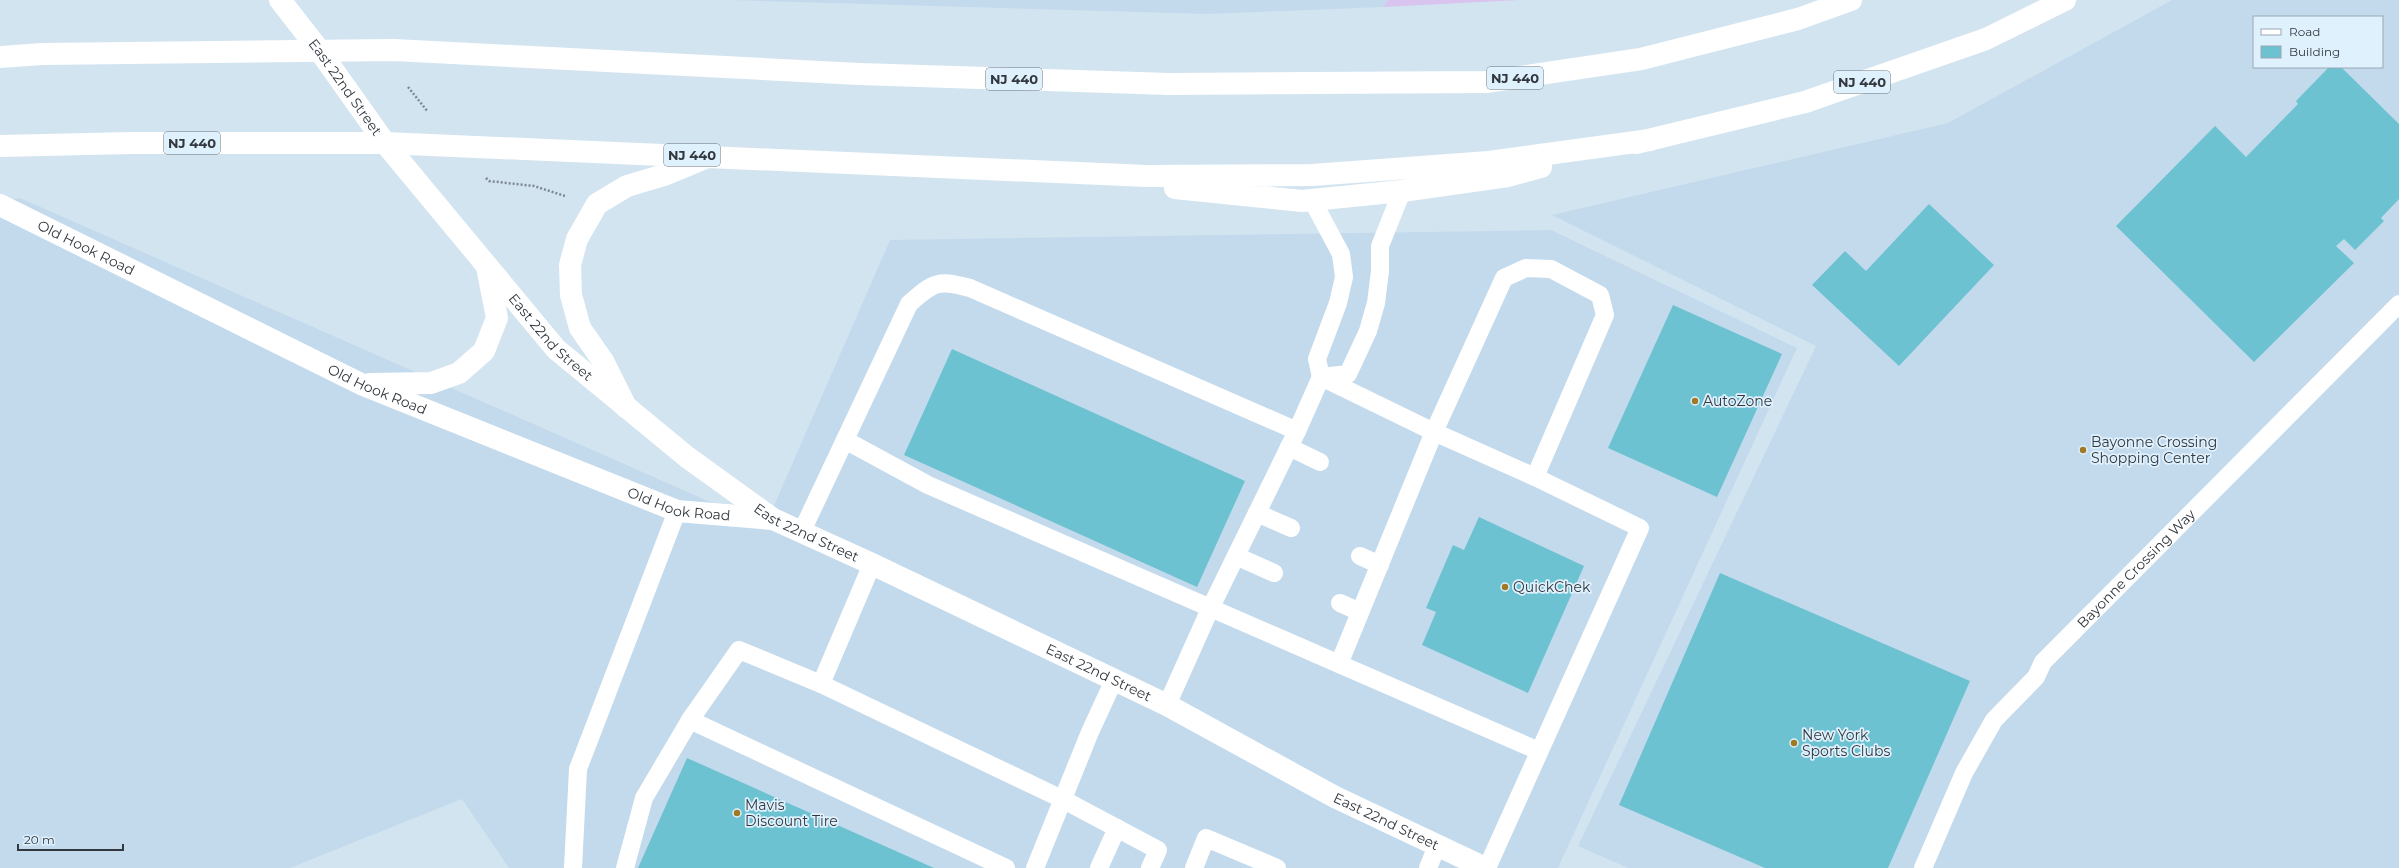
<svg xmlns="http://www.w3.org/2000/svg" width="2399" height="868" font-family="Montserrat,sans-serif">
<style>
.built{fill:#c3daed;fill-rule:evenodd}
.green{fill:#d9c4f0}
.building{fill:#6dc2d1}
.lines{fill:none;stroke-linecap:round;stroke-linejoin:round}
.path{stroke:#7c8790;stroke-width:2.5;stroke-dasharray:2 2;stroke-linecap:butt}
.lane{stroke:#fff;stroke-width:18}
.secondary{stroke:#fff;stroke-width:22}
.highway{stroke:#fff;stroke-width:22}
.poi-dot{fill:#9f7926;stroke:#e0f1fe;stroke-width:1.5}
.labels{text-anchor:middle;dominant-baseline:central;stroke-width:3.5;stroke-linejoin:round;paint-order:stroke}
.shield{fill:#e0f1fe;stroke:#667078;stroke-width:1}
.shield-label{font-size:13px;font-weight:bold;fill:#32383e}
.street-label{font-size:14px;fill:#32383e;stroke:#e0f1fe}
.poi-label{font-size:14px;fill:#32383e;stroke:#e0f1fe;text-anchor:start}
</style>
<rect width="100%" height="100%" fill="#d3e4f1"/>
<path class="built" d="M731 0H1388L1383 7 1207 14Z
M2172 0H2399V868H1628L1578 846 1816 346 1552 215 1948 123ZM2254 17H2382V67H2254Z
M20 198 765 526 890 240 1551 230 1797 348 1558 868H509L462 799 290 868H0V201Z"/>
<path class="green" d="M1388 0H1520L1383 7Z"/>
<path class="building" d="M2329 67H2341L2399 124V199L2381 218 2384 221 2355 250 2344 239 2336 246 2354 263 2254 362 2116 226 2215 126 2246 157 2298 104 2296 101Z
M1929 204 1994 265 1899 366 1812 285 1845 251 1866 271Z
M1673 305 1782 354 1717 497 1608 448Z
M952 349 1245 481 1197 587 904 455Z
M1479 517 1584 566 1528 693 1422 645 1436 612 1426 608 1453 545 1464 550Z
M1720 573 1970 681 1888 868H1765L1619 805Z
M687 758 934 868H638Z"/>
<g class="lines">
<path class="path" d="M408 87 428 112
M486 178 489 181 534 186 565 196"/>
<g class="lane">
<path d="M1312 200 1341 254 1344 277 1338 303 1317 359 1321 377 1348 374 1368 331 1376 303 1380 271V246L1402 191"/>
<path d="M845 440 928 485 1539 751"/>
<path d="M1289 447 1320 462"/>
<path d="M1257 513 1291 528"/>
<path d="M802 531 909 304C933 282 939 279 970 288L1297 431 1321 377 1434 432 1504 278 1526 268 1551 269 1600 295 1605 315 1535 477 1640 528 1487 868"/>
<path d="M1236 556 1274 573"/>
<path d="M1360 556 1380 565"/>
<path d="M1340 603 1360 612"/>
<path d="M1339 664 1434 432 1535 477"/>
<path d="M821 684 1062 799 1158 850 1150 868"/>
<path d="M1167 705 1210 609 1297 431"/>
<path d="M690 720 1006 868"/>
<path d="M573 868 578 769 677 511"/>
<path d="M625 868 644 798 690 720 739 650 821 684 872 564"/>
<path d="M1035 868 1090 732 1114 680"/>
<path d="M1099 868 1117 828"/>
<path d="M1194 868 1206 838 1277 868"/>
<path d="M1428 868 1437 846"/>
<path id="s1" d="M1923 868 1964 773 1994 720 2036 677 2043 662 2399 304"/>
</g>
<g class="secondary">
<path id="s2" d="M280 0 319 50 385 143 556 349 687 457 773 519 872 564 1167 705 1335 797 1485 868"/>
<path id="s3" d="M0 205 361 384 677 511 772 519"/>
<path d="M370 384 431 383 459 373 484 351 497 318 487 267"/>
</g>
<path class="highway" d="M0 57 42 54 394 50 859 74 1169 84 1486 82 1641 59 1798 19 1851 0
M1636 143 1805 102 1986 39 2065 0
M0 146 131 143H385L1147 176 1312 175 1489 162 1650 140
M1175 188 1302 201 1402 191 1508 176 1541 167
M626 407 603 361 580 328 571 295 570 265 577 239 597 204 627 186 664 175 705 158"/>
</g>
<g class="poi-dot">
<circle cx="1695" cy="401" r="4"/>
<circle cx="2083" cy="450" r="4"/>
<circle cx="1505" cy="587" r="4"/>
<circle cx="1794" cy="743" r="4"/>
<circle cx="737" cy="813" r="4"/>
</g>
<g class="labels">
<g class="shield">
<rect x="1487" y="67" width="56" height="22" rx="3"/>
<rect x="986" y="68" width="56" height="22" rx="3"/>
<rect x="1834" y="71" width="56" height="22" rx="3"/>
<rect x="164" y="132" width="56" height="22" rx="3"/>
<rect x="664" y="144" width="56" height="22" rx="3"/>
</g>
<g class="shield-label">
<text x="1515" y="78">NJ 440</text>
<text x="1014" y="79">NJ 440</text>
<text x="1862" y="82">NJ 440</text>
<text x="192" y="143">NJ 440</text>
<text x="692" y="155">NJ 440</text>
</g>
<g class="street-label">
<text stroke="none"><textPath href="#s2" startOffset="109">East 22nd Street</textPath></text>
<text stroke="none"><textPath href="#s3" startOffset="96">Old Hook Road</textPath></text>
<text stroke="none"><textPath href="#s2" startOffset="433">East 22nd Street</textPath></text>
<text stroke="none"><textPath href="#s3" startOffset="420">Old Hook Road</textPath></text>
<text stroke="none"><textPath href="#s3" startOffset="744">Old Hook Road</textPath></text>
<text stroke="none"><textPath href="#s2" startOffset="757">East 22nd Street</textPath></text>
<text stroke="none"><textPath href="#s1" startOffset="373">Bayonne Crossing Way</textPath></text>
<text stroke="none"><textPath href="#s2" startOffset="1081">East 22nd Street</textPath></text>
<text stroke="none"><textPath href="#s2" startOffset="1405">East 22nd Street</textPath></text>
</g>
<g class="poi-label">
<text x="1703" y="401">AutoZone</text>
<text x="2091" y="442">Bayonne Crossing<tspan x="2091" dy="16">Shopping Center</tspan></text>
<text x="1513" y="587">QuickChek</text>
<text x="1802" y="735">New York<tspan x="1802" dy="16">Sports Clubs</tspan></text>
<text x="745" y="805">Mavis<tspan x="745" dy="16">Discount Tire</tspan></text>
</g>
</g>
<rect x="2253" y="16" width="130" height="52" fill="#e0f1fe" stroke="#9aa7b1"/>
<rect x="2261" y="29" width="20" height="6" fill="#ffffff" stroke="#9aa7b1"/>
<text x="2289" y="36" font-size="12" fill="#32383e">Road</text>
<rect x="2261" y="46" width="20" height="12" fill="#6dc2d1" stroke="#9aa7b1"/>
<text x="2289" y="56" font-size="12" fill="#32383e">Building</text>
<path d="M18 844v6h105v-6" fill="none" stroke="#32383e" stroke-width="2"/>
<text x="24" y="844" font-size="12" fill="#32383e" stroke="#e0f1fe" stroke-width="3" paint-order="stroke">20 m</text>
</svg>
